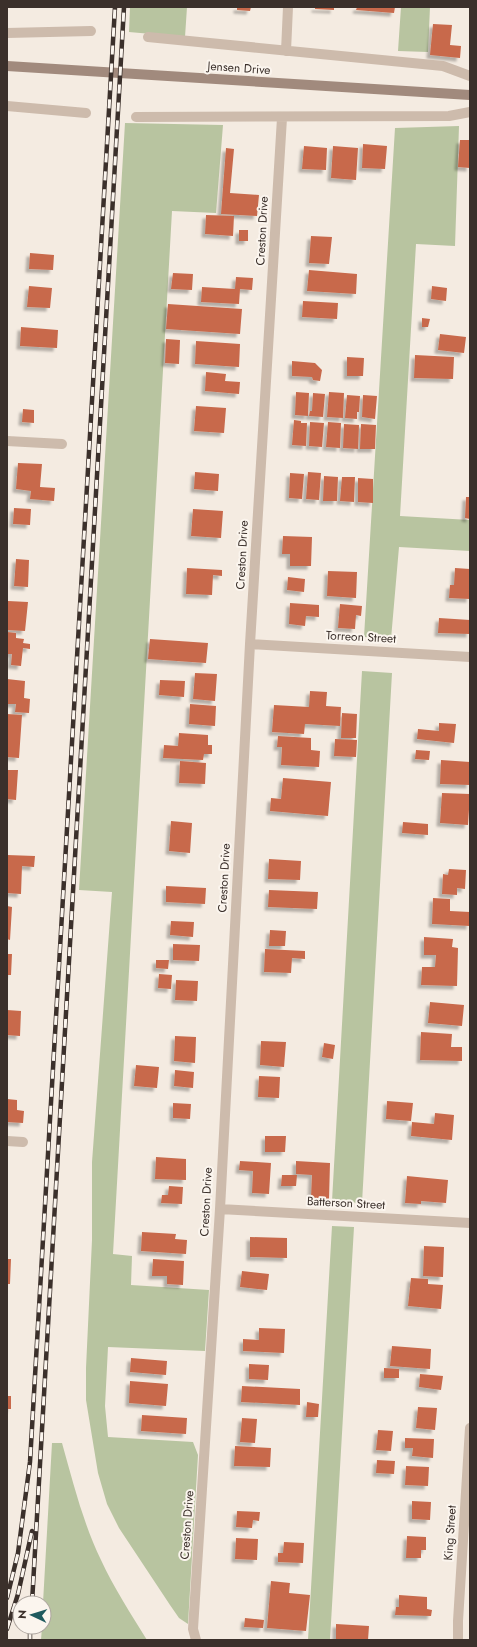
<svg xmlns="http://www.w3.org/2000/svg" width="477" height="1647" font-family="Jost,sans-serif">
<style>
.green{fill:#b8c4a0}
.building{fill:#c8694b;filter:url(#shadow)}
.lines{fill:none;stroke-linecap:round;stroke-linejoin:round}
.street{stroke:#cdbbac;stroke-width:10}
.secondary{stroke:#a18a7d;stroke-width:10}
.rail-casing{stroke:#3b302b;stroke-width:4.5}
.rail{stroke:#fbf5ee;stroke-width:3;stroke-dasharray:9;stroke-linecap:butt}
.labels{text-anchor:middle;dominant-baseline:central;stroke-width:4;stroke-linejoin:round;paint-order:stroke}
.street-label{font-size:12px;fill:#3b302b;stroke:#fbf5ee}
</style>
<defs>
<filter id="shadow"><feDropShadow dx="-3.5" dy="3.5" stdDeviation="1" flood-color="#0004"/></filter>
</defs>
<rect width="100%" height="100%" fill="#f4ebe1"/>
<path class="green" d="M130 7H187L185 37 129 32Z
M401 7H430L428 52 398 51Z
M125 123 223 125 216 213 172 211 113 1254 132 1256 131 1285 209 1290 205 1351 108 1347 105 1406 108 1437 193 1442 198 1455 188 1624 179 1618 170 1605 119 1528 107 1504 98 1473 86 1400V1368L92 1240V1162L112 892 79 890Z
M459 126 455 246 416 244 400 516 470 520V551L399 547 391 639 364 637 395 128Z
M362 671 392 673 362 1203 332 1201Z
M332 1226 354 1227 330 1640H308Z
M52 1443H62C73 1482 83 1523 101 1560 114 1588 131 1614 147 1640H41L42 1627H44L43 1603Z"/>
<path class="building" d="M237 7H251L250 11 237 10Z
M315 7H334V10L315 9Z
M357 7H395L394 13 356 10Z
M433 24 452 25 450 45 461 46 460 58 430 55Z
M460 140H470V168L458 167Z
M363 144 387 146 385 169 362 168Z
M304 146 327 148 326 170 302 169Z
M333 146 358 148 356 180 331 178Z
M226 148 234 149 230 193 259 195 257 216 221 214Z
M206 215 234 216 233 236 205 234Z
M239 230H248V241H239Z
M311 236 332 237 329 264 309 263Z
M30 253 54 255 53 270 29 269Z
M309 270 357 274 356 294 307 291Z
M173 273 193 274 192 290 171 289Z
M236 277 253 278 252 290 240 289 239 304 201 302 202 287 235 289Z
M29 286 52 288 50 308 27 307Z
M432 286 447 288 446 301 431 299Z
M303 301 338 303 337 319 302 317Z
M168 304 242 309 240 334 166 329Z
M422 318 430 319 428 327H422Z
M21 327 58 330 57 348 20 346Z
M440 334 466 337 464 353 438 350Z
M166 339 180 340 179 364 165 363Z
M196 341 240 344 239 367 195 364Z
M415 355 454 357 453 379 414 378Z
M347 357 364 358 363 376H347Z
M292 361 315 363 322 370 320 381 313 380 312 377 292 376Z
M206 372 226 374 225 381 240 382 239 394 205 391Z
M296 392 309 393 308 416 295 415Z
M329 392 344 393 343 418 327 417Z
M313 393 325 394 323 417 309 416 310 411H312Z
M347 395 360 396 359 412H357V419L345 418Z
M363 395 377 396 375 419 362 417Z
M196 406 226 408 224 433 194 431Z
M23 409 34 410V423L22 422Z
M294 420 301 421V423H307L306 446 292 445Z
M310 422 324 423 322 447 309 446Z
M328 422 341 423 340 448 326 447Z
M344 424 359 425 358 449 343 448Z
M361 424 376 425 375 449H360Z
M18 463 42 464 40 487 55 488 54 501 30 499 31 491 16 489Z
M195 472 219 474 218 491 194 489Z
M308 472 321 473 319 500 306 499Z
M290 473 304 474 302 499 289 498Z
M324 476 338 477 337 501H323Z
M342 477H355L354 502 340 501Z
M358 478 373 479V503L358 502Z
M466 497H470V519L465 518Z
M14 508 31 509 30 525 13 524Z
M193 509 223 511 221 538 191 536Z
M283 536 312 537 311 566H290V554H282Z
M16 559 29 560 28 587 14 586Z
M187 568 222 570V576L213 575 212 595 186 594Z
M455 568 470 569V599L449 598 450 585H454Z
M328 571 357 572 356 598 327 596Z
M288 577 305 579 304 592 287 590Z
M8 601 28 602 25 631 7 630Z
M290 603 319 605V617L306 616 305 626 289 624Z
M340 604 362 606 361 616 356 615 355 629 338 628Z
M439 618 470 620V634L438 633Z
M7 632 16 633V638L24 639 23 643 30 644V649L23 648 21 666 11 665 12 654H7Z
M150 639 208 643 206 663 148 659Z
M195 673 217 674 215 701 193 699Z
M7 679 25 681 24 698 30 699 29 713 15 712 16 704H7Z
M160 680 185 681 184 697 159 695Z
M310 691 327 692 326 706 341 707 340 726 305 724 304 734 272 732 274 705 309 707Z
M190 704 216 706 215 726 189 724Z
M342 713 357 714 356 738H341Z
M7 714 22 715 19 758 7 757Z
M439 723 456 724 454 743 417 739 418 729 439 731Z
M179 733 208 735V745H212V754H204L203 760 163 758 164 745 178 746Z
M278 736 311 738V750L320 751 319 767 281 765 282 747H277Z
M335 739 357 740 356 757 334 756Z
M416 750 430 751 429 760 415 759Z
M441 760 470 762V785L440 784Z
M180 761 206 763 205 784 179 783Z
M7 770H18L16 800 7 799Z
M283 778 331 782 328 816 270 811 271 798 281 799Z
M442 793 470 794 468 825 440 823Z
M171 821 192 823 190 853 169 851Z
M403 822 428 824V835L402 833Z
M7 855 35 856 34 867 22 866 21 894 7 893Z
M269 859 301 861 300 880 268 879Z
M449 869 466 870 465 889 457 888V895L442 894 443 874 448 875Z
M166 886 206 888 205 904 166 902Z
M269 890 318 892 317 909 268 907Z
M433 898 450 899V911L470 912V926L432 924Z
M7 906 12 907 10 940 7 939Z
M171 921 194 922 193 937 170 935Z
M270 930 286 931 285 946H269Z
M424 937 453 939 452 947 458 948 457 986 421 985 422 967H435L436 955H424Z
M173 944 200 945 199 961 173 960Z
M265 949 305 951V959L292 958 291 973 264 972Z
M7 954H12L11 975H7Z
M156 960H169L168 969 156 968Z
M159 974 172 975 171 989 158 988Z
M176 980 198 981 197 1001 175 1000Z
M430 1002 464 1005 462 1026 428 1023Z
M7 1010 21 1011 20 1036 7 1035Z
M421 1032 452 1034 451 1047H462V1061L420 1060Z
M175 1036 196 1037 195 1063 174 1061Z
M261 1041 286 1042 284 1067 260 1065Z
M324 1043 335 1045 333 1059 322 1057Z
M136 1065 159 1067 157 1088 134 1086Z
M175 1070 194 1072 193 1088 174 1086Z
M259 1076 280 1077 279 1098 258 1097Z
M7 1099 17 1100V1110L24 1111 23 1123 7 1122Z
M387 1101 413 1103 411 1121 386 1119Z
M173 1103 191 1104 190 1119 173 1118Z
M435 1113 454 1115 452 1140 411 1136 412 1122 434 1124Z
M265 1136H286L285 1152H265Z
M156 1157 186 1159V1180L155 1179Z
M240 1161 271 1163 269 1194 252 1193 253 1171 239 1170Z
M296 1161 330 1163 329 1199 311 1198 312 1175 296 1174Z
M282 1175H297L296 1186H281Z
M407 1176 448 1180 446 1203 421 1201V1204L405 1203Z
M169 1186 183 1187 182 1204 161 1203 162 1195H168Z
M142 1232 176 1234 175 1239 187 1240 186 1254 141 1251Z
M250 1237 287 1238V1258L250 1257Z
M424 1246 444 1247 443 1277 423 1276Z
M7 1259H11L10 1284H7Z
M153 1259 184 1261 183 1285 167 1284V1276H152Z
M242 1271 269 1274 267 1290 240 1287Z
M411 1278 428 1279V1284L443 1285 441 1309 408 1306Z
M259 1328 285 1329 284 1353 243 1351V1339L259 1340Z
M392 1346 431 1349 430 1369 390 1366Z
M131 1358 167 1361 166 1375 130 1372Z
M249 1364 269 1365 268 1380 249 1379Z
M384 1368 399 1369V1378H384Z
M420 1374 443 1376 441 1390 419 1387Z
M130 1381 168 1384 166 1406 129 1403Z
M242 1386 300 1389V1405L241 1402Z
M7 1396H11V1409H7Z
M307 1402 319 1404 318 1417H306Z
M418 1407 437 1408 435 1430 416 1428Z
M142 1415 187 1418 186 1434 141 1431Z
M242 1418 257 1419 255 1443 240 1442Z
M378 1430 393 1431 391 1451 376 1450Z
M405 1438 434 1439 433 1458 412 1456 413 1448H405Z
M235 1446 271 1448 270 1467 234 1466Z
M377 1460 395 1461 394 1474 376 1473Z
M406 1466 429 1467 428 1486 405 1485Z
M412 1501 431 1502 430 1520 412 1519Z
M237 1511 260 1512 259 1521 253 1520 252 1528 236 1527Z
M407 1536 426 1537V1550H421V1558H406Z
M236 1538 258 1539 257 1560 235 1559Z
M284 1542 304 1543 303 1563 278 1562V1553H283Z
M271 1581 290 1583 289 1593 310 1595 306 1631 267 1628Z
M399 1595 427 1597V1609L432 1610 431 1616 395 1615 396 1607H399Z
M245 1618 264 1620 263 1628 244 1627Z
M336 1624 369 1626 368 1640H336Z"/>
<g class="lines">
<path class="street" d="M7 33 91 31
M148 37 443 66 470 76
M286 51 288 7
M7 106 86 113
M136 117 449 116 470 112
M7 441 62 444
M250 644 470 657
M7 1141 23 1142
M220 1209 470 1223
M196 1640 193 1629 220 1209 250 644 282 118
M458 1640V1621L470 1428"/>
<path class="secondary" d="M7 66 470 95"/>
<defs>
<path id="rail" d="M7 1598 18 1553 30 1462 115 7
M32 1603 124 7
M7 1629 18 1594 32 1531
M30 1640V1627"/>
</defs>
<use href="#rail" class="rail-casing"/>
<use href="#rail" class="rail"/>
</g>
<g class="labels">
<g class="street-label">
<text transform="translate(239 68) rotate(4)">Jensen Drive</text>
<text transform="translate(262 231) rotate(-87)">Creston Drive</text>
<text transform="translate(242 555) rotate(-87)">Creston Drive</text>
<text transform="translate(361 637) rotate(3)">Torreon Street</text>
<text transform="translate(224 878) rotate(-87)">Creston Drive</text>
<text transform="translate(206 1202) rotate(-87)">Creston Drive</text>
<text transform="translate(346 1203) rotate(3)">Batterson Street</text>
<text transform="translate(187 1525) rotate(-86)">Creston Drive</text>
<text transform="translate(450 1533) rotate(-86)">King Street</text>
</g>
</g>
<rect width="477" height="1647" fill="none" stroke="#3b302b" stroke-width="16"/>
<g transform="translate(32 1615) rotate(274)"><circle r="19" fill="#fbf5ee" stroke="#aea6a0"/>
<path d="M0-3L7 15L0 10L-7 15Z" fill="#1f5a5e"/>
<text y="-6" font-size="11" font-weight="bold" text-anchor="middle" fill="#3b302b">N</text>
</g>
</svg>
